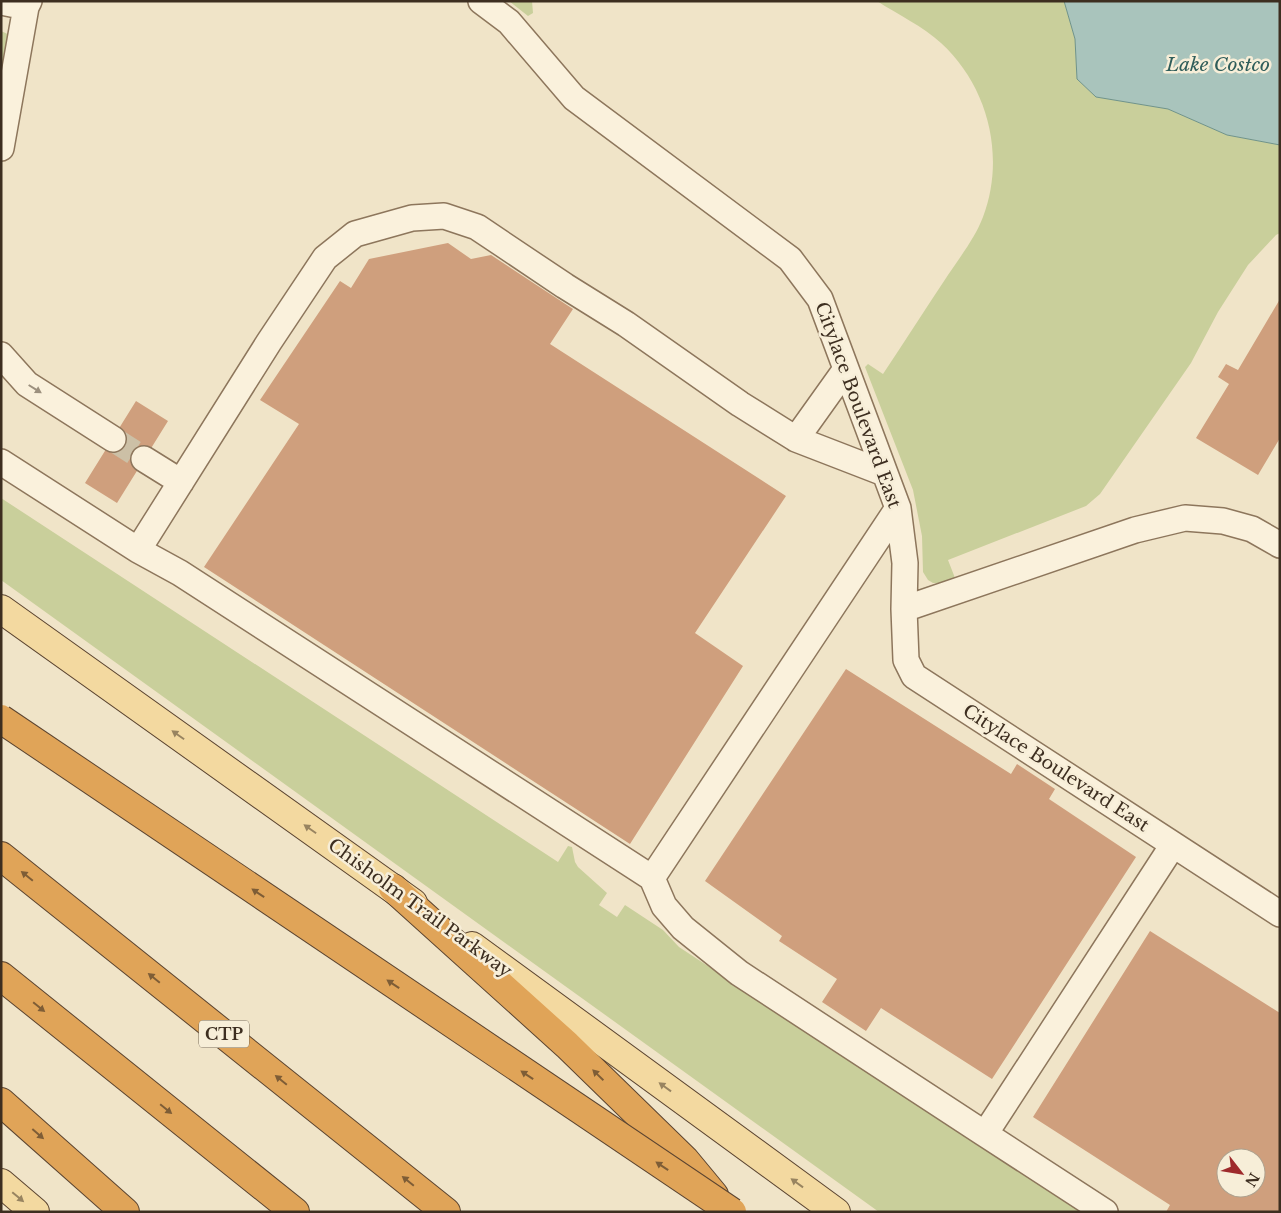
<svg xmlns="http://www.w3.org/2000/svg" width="1281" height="1213" font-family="'Libre Baskerville',serif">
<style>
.green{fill:#c9cf9b}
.water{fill:#a9c4bc;stroke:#6f938a}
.building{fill:#cf9f7d;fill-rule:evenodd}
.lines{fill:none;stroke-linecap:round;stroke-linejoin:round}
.minor-tunnel{stroke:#ccc0a6;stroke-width:25;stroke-dasharray:25 12;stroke-linecap:butt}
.minor-casing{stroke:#8d765c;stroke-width:28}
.major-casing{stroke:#5b4430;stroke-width:30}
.highway-casing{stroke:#5b4430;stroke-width:30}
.minor{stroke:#faf1dc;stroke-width:25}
.major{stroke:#f3d9a0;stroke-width:28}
.highway{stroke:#e0a458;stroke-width:28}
.highway-bridge-casing{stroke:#5b4430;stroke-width:30;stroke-linecap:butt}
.highway-bridge{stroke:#e0a458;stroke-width:28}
.oneway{fill:#9c907e}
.oneway2{fill:#988460}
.oneway3{fill:#7e5d36}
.labels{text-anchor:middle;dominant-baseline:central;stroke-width:5;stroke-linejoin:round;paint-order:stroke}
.shield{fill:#f7eed8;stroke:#756857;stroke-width:1}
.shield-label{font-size:16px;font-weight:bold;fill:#3d2e20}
.street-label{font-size:18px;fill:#3d2e20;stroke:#f7eed8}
.water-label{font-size:19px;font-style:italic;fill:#2f5d5a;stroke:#f7eed8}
</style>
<rect width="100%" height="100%" fill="#f0e4c8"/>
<path class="green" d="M509 1H532L533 13 528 16Z
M877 1H1064L1075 39 1077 79 1096 97 1168 109 1227 135 1280 145V233L1276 235 1248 265 1218 312 1191 363 1100 494 1086 506 948 560 955 578 941 583H933L928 580 923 572 922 536 913 490 865 367 868 364 883 374C905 341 926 308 948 275 960 257 975 238 983 217 1006 156 988 86 941 43 924 27 897 14 877 1Z
M1 31 12 36 1 89Z
M1 498 558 862 568 846 572 847 575 862 578 867 607 893 599 905 617 917 625 905 663 930 679 947 1082 1212H879L1 580Z"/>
<path class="water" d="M1064 1H1280V145L1227 135 1168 109 1096 97 1077 79 1075 39Z"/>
<path class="building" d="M448 243 471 259 491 255 573 309 550 344 786 496 695 633 743 666 630 844 204 567 299 424 260 400 340 281 351 288 369 259Z
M1280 299V438L1258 475 1196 438 1229 384 1218 377 1226 364 1238 370Z
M136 401 168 421 117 503 85 483Z
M846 669 1011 774 1017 764 1055 789 1049 799 1136 857 992 1079 881 1008 866 1031 822 1002 837 979 779 941 782 936 705 881Z
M1150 931 1280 1013V1212H1166L1170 1205 1033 1117ZM1226 1158H1256V1188H1226Z"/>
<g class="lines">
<path class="minor-tunnel" d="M113 439 144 459"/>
<defs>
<path id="minor" d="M481 1 509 22 574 98 790 259 820 299 898 508 905 563 904 609 906 660 914 676 1280 914
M1 2 26 7 29 1
M1 148 26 7
M1 355 27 384 113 439
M796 439 884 473
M144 459 181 482
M1 462 138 550 180 573 652 878
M898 508 652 878 664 906 683 928 739 973 985 1134
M138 550 269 342 325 258 355 234 412 218 444 216 477 227 565 286 626 324 740 404 796 439 846 369
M904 609 1135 530 1185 518 1223 521 1252 529 1280 545
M1105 1212 985 1134 1173 845"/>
<path id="major" d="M1 609 413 903
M472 946 836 1212
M1 1183 35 1212"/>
<path id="highway" d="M1 856 446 1212
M393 888 567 1045 685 1160 714 1195
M1 976 295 1212
M1 1102 125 1212"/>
</defs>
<use href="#minor" class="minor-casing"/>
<use href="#major" class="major-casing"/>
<use href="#highway" class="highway-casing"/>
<use href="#minor" class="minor"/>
<use href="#major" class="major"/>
<use href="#highway" class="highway"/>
<defs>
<path id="highway-bridge" d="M1 719 732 1212"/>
</defs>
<use href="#highway-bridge" class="highway-bridge-casing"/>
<use href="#highway-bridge" class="highway-bridge"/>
</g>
<defs><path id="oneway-solid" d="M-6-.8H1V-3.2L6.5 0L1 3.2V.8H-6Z" transform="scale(1.25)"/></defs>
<use class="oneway" href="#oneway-solid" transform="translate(35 389) rotate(32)"/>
<g class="oneway2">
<use href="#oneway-solid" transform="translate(178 735) rotate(-145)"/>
<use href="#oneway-solid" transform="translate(310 829) rotate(-145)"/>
<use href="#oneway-solid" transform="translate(665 1087) rotate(-144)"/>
<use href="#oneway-solid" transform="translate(797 1183) rotate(-144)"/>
<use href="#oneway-solid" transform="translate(18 1197) rotate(40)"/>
</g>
<g class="oneway3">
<use href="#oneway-solid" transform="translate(27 876) rotate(-141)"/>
<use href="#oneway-solid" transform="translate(258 893) rotate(-146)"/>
<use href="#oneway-solid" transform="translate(154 978) rotate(-141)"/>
<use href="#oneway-solid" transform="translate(393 984) rotate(-146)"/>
<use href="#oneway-solid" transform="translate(39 1007) rotate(39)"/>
<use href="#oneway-solid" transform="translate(527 1075) rotate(-146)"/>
<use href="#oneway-solid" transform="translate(598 1075) rotate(-136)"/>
<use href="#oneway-solid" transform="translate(281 1080) rotate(-141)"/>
<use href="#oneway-solid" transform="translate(166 1109) rotate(39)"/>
<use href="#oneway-solid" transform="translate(38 1134) rotate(41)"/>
<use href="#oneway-solid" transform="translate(662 1166) rotate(-146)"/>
<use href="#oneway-solid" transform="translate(408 1181) rotate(-141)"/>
</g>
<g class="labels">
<rect class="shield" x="199" y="1020.5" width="50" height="27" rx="4"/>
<g class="shield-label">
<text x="224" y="1034">CTP</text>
</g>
<g class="street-label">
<text transform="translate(858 405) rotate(70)">Citylace Boulevard East</text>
<text transform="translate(1056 768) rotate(33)">Citylace Boulevard East</text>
<text transform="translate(420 908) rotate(36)">Chisholm Trail Parkway</text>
</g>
<g class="water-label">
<text x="1218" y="64">Lake Costco</text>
</g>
</g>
<rect width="1281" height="1213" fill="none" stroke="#3d2e20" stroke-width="5"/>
<g transform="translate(1241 1173) rotate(121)"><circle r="24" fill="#f7eed8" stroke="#ada18e"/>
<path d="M0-4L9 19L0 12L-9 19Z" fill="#9e2a2b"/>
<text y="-8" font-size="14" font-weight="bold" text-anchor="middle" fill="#3d2e20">N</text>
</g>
</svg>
